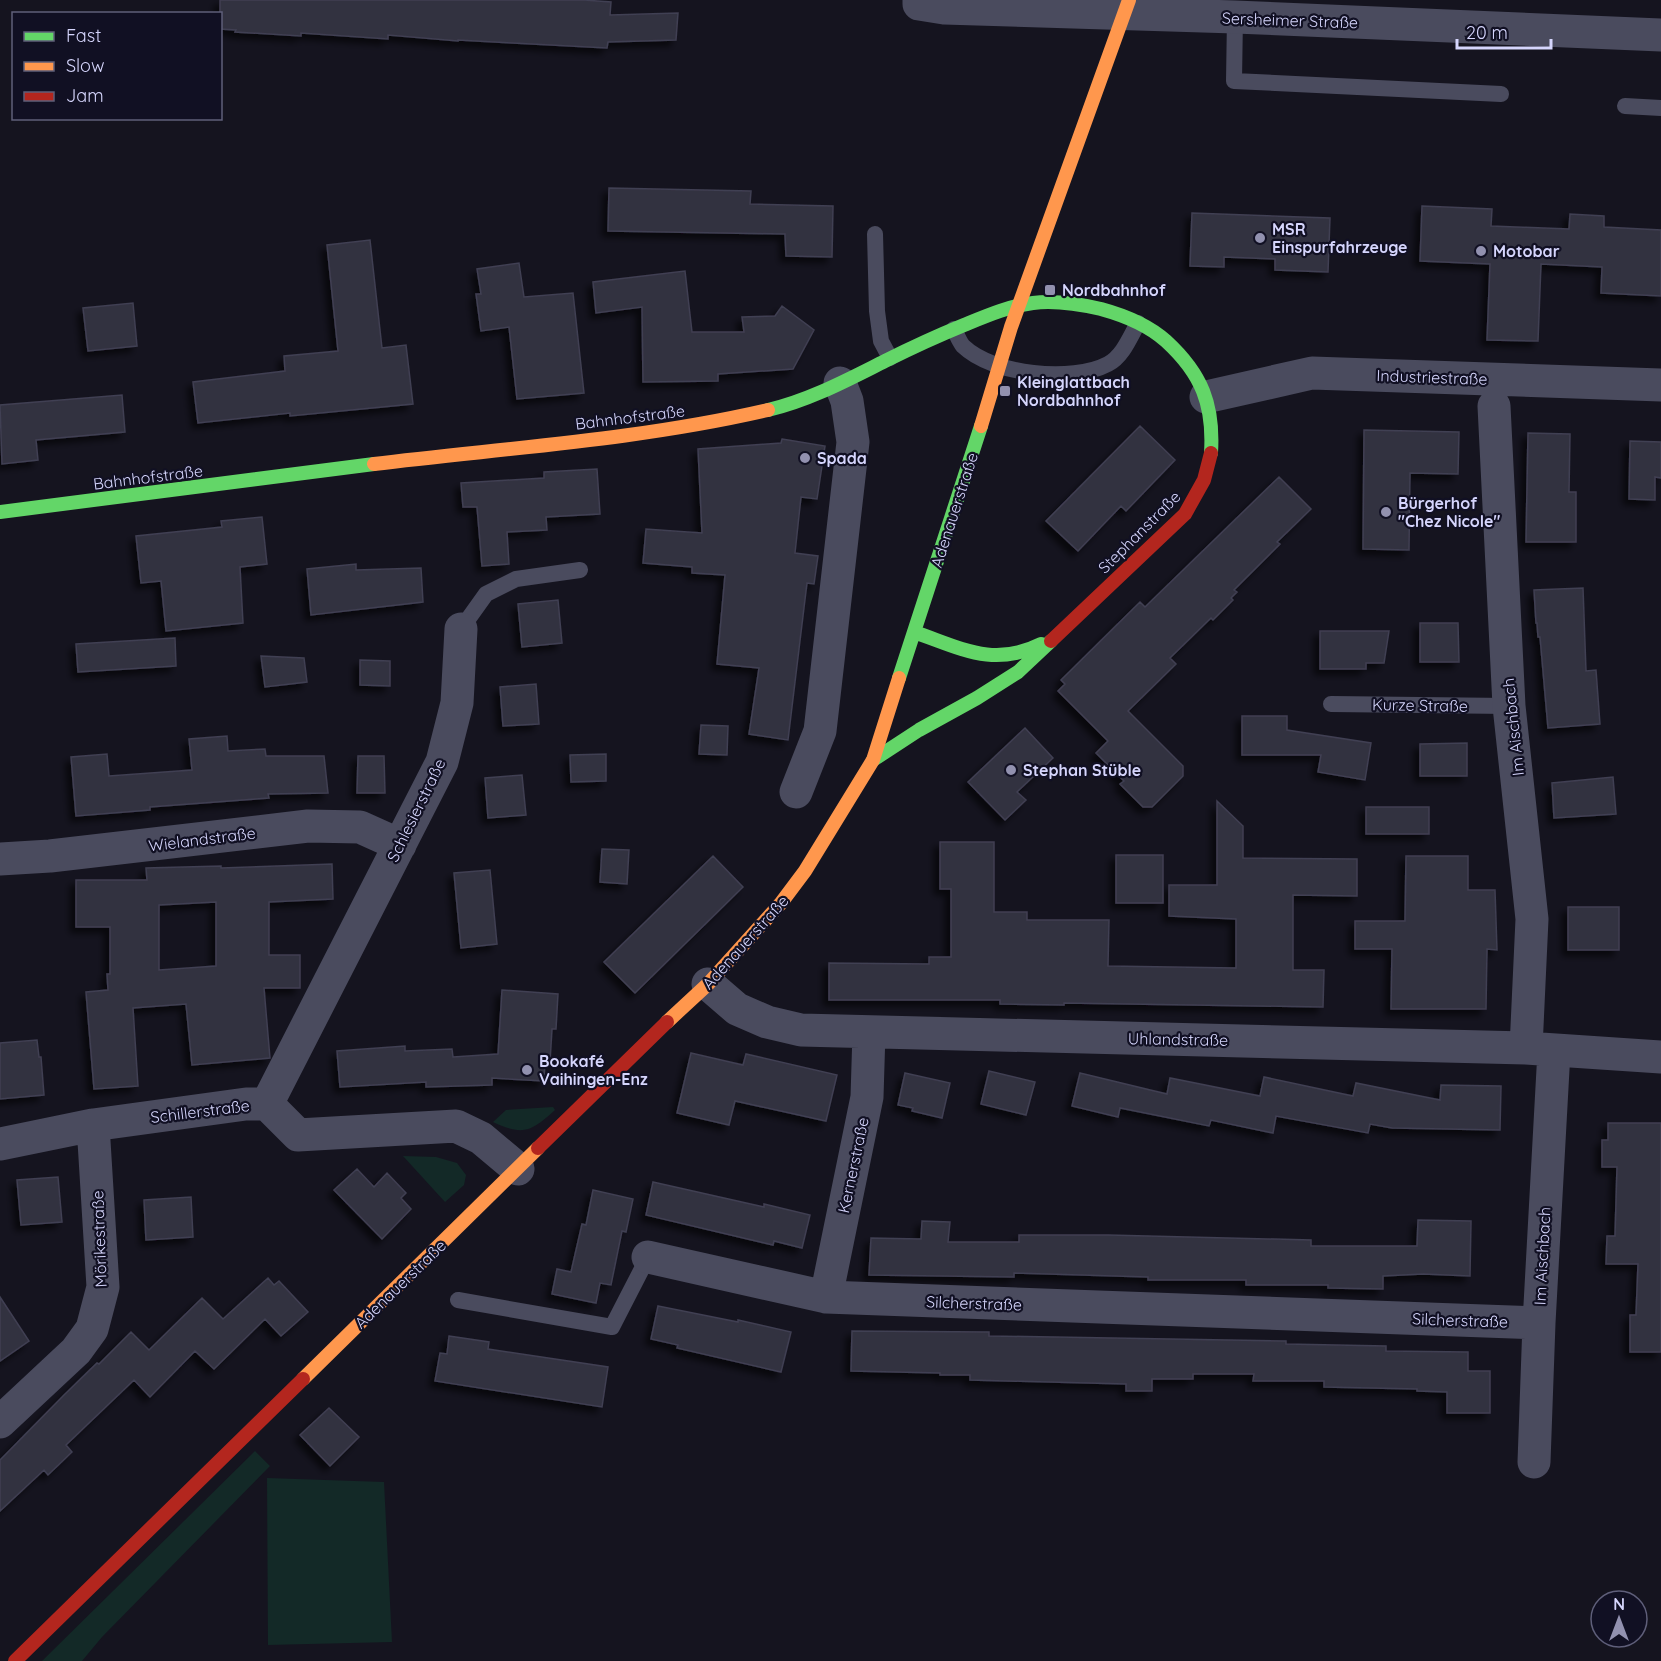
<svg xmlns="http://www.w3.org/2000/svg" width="1661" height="1661" font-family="Quicksand,sans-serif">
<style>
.green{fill:#132927}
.building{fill:#333241;stroke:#403f52;stroke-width:1.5;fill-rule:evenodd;filter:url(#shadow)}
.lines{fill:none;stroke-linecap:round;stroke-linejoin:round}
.lane{stroke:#4a4b5e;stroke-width:16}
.street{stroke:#4a4b5e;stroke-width:33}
.fast{stroke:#63d668;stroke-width:14}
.slow{stroke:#ff974d;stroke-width:14}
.jam{stroke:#b3261e;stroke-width:14}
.slow-bridge{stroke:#ff974d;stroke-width:14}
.poi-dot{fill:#9291af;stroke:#111023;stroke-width:2}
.labels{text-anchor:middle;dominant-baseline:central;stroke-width:4.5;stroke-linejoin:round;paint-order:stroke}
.street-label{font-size:16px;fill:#d5d5fc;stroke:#111023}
.poi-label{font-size:16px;font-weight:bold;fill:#d5d5fc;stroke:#111023;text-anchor:start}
</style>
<defs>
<filter id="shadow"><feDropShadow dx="-5.5" dy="5.5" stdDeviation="3" flood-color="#0009"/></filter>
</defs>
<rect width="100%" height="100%" fill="#15141f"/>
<path class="green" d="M553 1107 555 1110C531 1132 523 1136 493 1122L506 1110Z
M403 1156 436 1157 457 1163 466 1175 464 1185 445 1202Z
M255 1451 270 1466 102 1637 82 1661H42Z
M267 1478 384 1482 392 1642 268 1645Z"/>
<path class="building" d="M220 0H584L611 2 610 15 678 13 676 40 608 42 607 48 458 40V41L388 35V39L301 33V36L235 32 236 30 220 29Z
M609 188 751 191 750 204 833 206 832 257 786 256 785 234 608 231Z
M1422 206 1492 209 1491 226 1569 229 1570 214 1604 216V227L1661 230V296L1601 293 1602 267 1541 264 1538 341 1487 340 1490 264 1420 261Z
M1192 213 1330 218 1328 272 1275 270V259L1224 257V267L1190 266Z
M370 240 382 348 406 345 413 404 290 416V413L198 423 193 382 285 371 284 356 338 351 327 245Z
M519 263 524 297 573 293 584 393 517 399 509 327 481 331 476 294H481L477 269Z
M685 271 692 332H744L742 317 775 316 782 306 814 330 793 369 718 374V381L643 382 642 307 596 313 593 282Z
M133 303 137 346 88 351 83 308Z
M122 395 125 432 36 440 38 460 2 464 0 405Z
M1140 426 1175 460 1126 511 1121 506 1078 551 1046 521Z
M1364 430 1459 432 1458 474 1410 473 1409 550 1363 549Z
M1528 433 1570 434 1569 492H1576V542H1526Z
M782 439 825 446 817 499 801 497 795 553 818 556 814 584 807 583 788 740 749 734 759 668 717 664 725 575 692 573V567L643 563 646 529 702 533 698 449 781 443Z
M1630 441 1661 442V478L1655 477V500L1629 499Z
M597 469 600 514 546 517 547 530 507 532 509 564 482 566 477 507H463L461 483 544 478V472Z
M1279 477 1311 509 1277 542 1280 544 1234 590 1237 592 1231 598 1233 600 1213 620 1211 618 1170 658 1176 664 1128 711 1183 766V776L1152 807H1143L1120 784 1124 781 1096 753 1108 741 1058 691 1065 684 1061 680 1140 602 1145 607Z
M262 517 267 564 240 567 243 623 166 631 161 581 141 583 136 536 222 527 221 521Z
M356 564V570L421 568 423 602 311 615 307 569Z
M1583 588 1586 671 1596 670 1600 724 1548 728 1540 637H1538L1537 623H1536L1534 590Z
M558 600 562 643 522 647 518 604Z
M1420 623H1458L1459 662H1420Z
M1320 631H1389L1384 663H1366V669H1320Z
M175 638 176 666 78 672 76 644Z
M261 656 304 658 307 682 265 687Z
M360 660 390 661V686L360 685Z
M536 684 539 724 503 726 500 687Z
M1242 716H1287V730L1371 743 1365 780 1318 772 1321 755H1242Z
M701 725 728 726 727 755 699 754Z
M1025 728 1053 758 1017 792 1026 800 1005 820 968 782Z
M227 736 228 751 265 749 266 756H324L328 793 268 794 269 798 150 807V810L76 816 71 757 107 754 109 776 192 770 189 739Z
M1467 743V776H1420V744Z
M606 754V781L571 782 570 755Z
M358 756H384L385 793H357Z
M522 775 526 815 488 818 485 778Z
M1613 777 1616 814 1554 818 1552 783Z
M1217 801 1243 826V858L1357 859V896L1293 895V970H1324L1323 1007 1064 1003V1005L1000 1004V1000H829V963L929 964V957H951V889H940V842H994V912H1027V920H1109L1108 966 1236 968V919L1169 916V885H1217Z
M1366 807H1429V834H1366Z
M602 849 629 850 627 884 600 882Z
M1116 855H1163V903H1116Z
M713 856 743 887 635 993 604 962Z
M1406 856H1468V890H1495L1497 950 1487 949 1486 1009H1391L1392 949H1355V921H1405Z
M332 864 333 899 269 902V955H300V988H264L270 1058 192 1065 186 1004 133 1008 138 1086 94 1089 86 992 108 990 107 974H110V927H76V880H147L146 868 221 866V868ZM216 902V966L159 970V905Z
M490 870 497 944 461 948 454 873Z
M1568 907H1619V950H1568Z
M502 990 558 994 556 1029H552L550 1062 545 1061 544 1081 492 1078V1085L426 1087V1082L340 1087 337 1051 405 1046V1051L452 1049 453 1057 498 1054Z
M37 1040 39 1057H41L44 1095 0 1099V1043Z
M691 1053 743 1065 746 1054 837 1075 826 1121 735 1101 729 1125 677 1113Z
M989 1071 1035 1082 1026 1115 981 1104Z
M905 1073 950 1083 942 1118 912 1111 913 1108 898 1105Z
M1080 1073 1167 1094 1170 1078 1260 1096 1264 1077 1353 1096 1356 1083 1440 1100 1441 1085 1501 1086 1500 1130 1392 1128 1370 1124 1368 1133 1276 1116 1273 1133 1211 1120 1209 1126 1120 1108 1118 1117 1072 1106Z
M1608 1123H1661V1352H1630V1315H1636L1638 1264H1606L1607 1236H1615L1617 1167H1602V1140H1608Z
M357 1169 374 1187 387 1173 406 1193 401 1198 411 1209 382 1239 334 1190Z
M58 1177 62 1222 21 1225 17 1180Z
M653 1182 764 1207V1204L810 1215 802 1248 774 1241 773 1245 646 1215Z
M593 1190 633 1199 626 1232 622 1231 611 1285 600 1283 596 1303 552 1294 557 1269 571 1272 582 1224 586 1225Z
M191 1197 193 1237 146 1240 144 1200Z
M1418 1220 1471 1221 1470 1276 1423 1274 1383 1276V1289L1328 1288V1285H1246V1280H1148V1277L1014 1273V1277L869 1275 871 1238 921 1239 922 1221 950 1222 948 1242H1019V1235H1108L1311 1240V1246H1417Z
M268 1278 274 1285 279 1281 308 1312 281 1336 265 1319 214 1369 195 1351 150 1397 134 1380 66 1445 72 1452 48 1475 44 1470 0 1511V1460L64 1395 97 1363 99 1364 131 1332 149 1350 202 1298 223 1319Z
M0 1297 29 1341 0 1361Z
M658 1306 738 1322V1320L791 1332 781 1372 677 1348 678 1345 651 1339Z
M852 1331 989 1332V1336L1286 1341V1344L1386 1346V1351L1468 1352V1371H1490V1413H1447V1392L1417 1391V1389L1324 1387V1381H1253L1254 1374H1193V1379H1152V1391H1126V1384L970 1380V1375H940V1373L851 1371Z
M449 1336 489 1342 488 1349 608 1367 602 1407 435 1381 440 1353 447 1354Z
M329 1408 359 1437 330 1466 300 1435Z"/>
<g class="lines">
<path class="lane" d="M1235 17 1234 81 1501 94
M1625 106 1661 108
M875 234 877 311 881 341 890 358
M954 329C957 335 959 341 963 346 993 375 1072 383 1108 364 1123 356 1130 337 1138 323
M461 629 486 594 516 579 580 570
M1331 704 1509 706
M458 1300 612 1327 648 1257"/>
<path class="street" d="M919 0V4L944 8 1235 17 1661 35
M1206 397 1312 373 1661 385
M1494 406 1509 706 1532 919 1526 1048
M796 792 820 731 853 442 847 401 840 383
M0 859 50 856 308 826 360 827 400 845
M708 984 737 1009 767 1022 801 1030 1526 1048 1661 1057
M267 1104 442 762 457 703 461 629
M0 1144 93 1125 246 1104H267L298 1135 456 1126 481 1138 518 1169
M648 1257 826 1297 1539 1323
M826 1297 867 1097 869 1032
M0 1422 76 1351 92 1329 103 1287 93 1125
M1534 1462 1539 1323 1554 1051"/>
<path class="fast" d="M768 410C810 400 847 380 885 361 911 348 937 336 964 325 986 316 1009 306 1033 303 1056 300 1079 304 1101 309 1123 315 1148 325 1166 341 1202 374 1214 405 1211 453
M0 512 374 464
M914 632C961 648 993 668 1041 644
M899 678 981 426
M873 760 919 730 977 698 1018 672 1051 641"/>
<path class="slow" d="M374 464C505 448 639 440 768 410
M667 1022 708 984 781 903 805 871 873 760 899 678
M303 1379 538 1148"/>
<path class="jam" d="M1051 641 1185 514 1204 480 1211 453
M538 1148 667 1022
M15 1661 303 1379"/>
<path class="slow-bridge" d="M981 426 1011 327 1129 0"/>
</g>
<g class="poi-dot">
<circle cx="1260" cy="238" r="6"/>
<circle cx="1481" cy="251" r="6"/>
<rect x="1044" y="284" width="12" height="12" rx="3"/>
<rect x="999" y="385" width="12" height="12" rx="3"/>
<circle cx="805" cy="458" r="6"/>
<circle cx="1386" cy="512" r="6"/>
<circle cx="1011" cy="770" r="6"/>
<circle cx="527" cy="1070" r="6"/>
</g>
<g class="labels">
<g class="street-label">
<text transform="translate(1290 20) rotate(2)">Sersheimer Straße</text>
<text transform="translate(1432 377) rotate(2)">Industriestraße</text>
<text transform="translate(630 417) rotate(-7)">Bahnhofstraße</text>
<text transform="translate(148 477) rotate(-7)">Bahnhofstraße</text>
<text transform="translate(954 510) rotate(-72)">Adenauerstraße</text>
<text transform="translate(1139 532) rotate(-45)">Stephanstraße</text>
<text transform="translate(1420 705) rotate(1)">Kurze Straße</text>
<text transform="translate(1513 727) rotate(-96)">Im Aischbach</text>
<text transform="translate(416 810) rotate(-64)">Schlesierstraße</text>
<text transform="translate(202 839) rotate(-7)">Wielandstraße</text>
<text transform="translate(745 942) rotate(-48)">Adenauerstraße</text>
<text transform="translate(1178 1039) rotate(1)">Uhlandstraße</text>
<text transform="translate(200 1111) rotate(-7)">Schillerstraße</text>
<text transform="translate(853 1165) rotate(-78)">Kernerstraße</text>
<text transform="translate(99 1239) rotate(-92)">Mörikestraße</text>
<text transform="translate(1542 1256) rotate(-87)">Im Aischbach</text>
<text transform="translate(400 1284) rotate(-44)">Adenauerstraße</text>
<text transform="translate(974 1303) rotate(2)">Silcherstraße</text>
<text transform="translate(1460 1320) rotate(2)">Silcherstraße</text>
</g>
<g class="poi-label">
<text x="1272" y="229">MSR<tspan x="1272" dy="18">Einspurfahrzeuge</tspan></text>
<text x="1493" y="251">Motobar</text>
<text x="1062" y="290">Nordbahnhof</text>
<text x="1017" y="382">Kleinglattbach<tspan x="1017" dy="18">Nordbahnhof</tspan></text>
<text x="817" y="458">Spada</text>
<text x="1398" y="503">Bürgerhof<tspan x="1398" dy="18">"Chez Nicole"</tspan></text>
<text x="1023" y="770">Stephan Stüble</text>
<text x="539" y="1061">Bookafé<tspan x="539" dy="18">Vaihingen-Enz</tspan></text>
</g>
</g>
<rect x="12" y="12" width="210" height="108" fill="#111023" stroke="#5f5f7a" stroke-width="1.5"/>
<rect x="24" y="32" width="30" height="9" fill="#63d668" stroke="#5f5f7a" stroke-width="1.5"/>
<text x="66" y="42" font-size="18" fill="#d5d5fc">Fast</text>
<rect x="24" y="62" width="30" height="9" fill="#ff974d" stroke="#5f5f7a" stroke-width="1.5"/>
<text x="66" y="72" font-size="18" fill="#d5d5fc">Slow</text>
<rect x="24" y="92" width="30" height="9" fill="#b3261e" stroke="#5f5f7a" stroke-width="1.5"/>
<text x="66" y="102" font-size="18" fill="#d5d5fc">Jam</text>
<g transform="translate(1619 1619)"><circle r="28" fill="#111023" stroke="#5f5f7a" stroke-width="1.5"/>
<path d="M0-4.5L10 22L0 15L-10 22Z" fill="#9291af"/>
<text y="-9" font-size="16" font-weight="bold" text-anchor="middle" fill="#d5d5fc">N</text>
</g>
<path d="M1457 39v9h94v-9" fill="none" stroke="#d5d5fc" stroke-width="3"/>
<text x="1466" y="39" font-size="18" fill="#d5d5fc" stroke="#111023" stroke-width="4.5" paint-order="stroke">20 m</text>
</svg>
